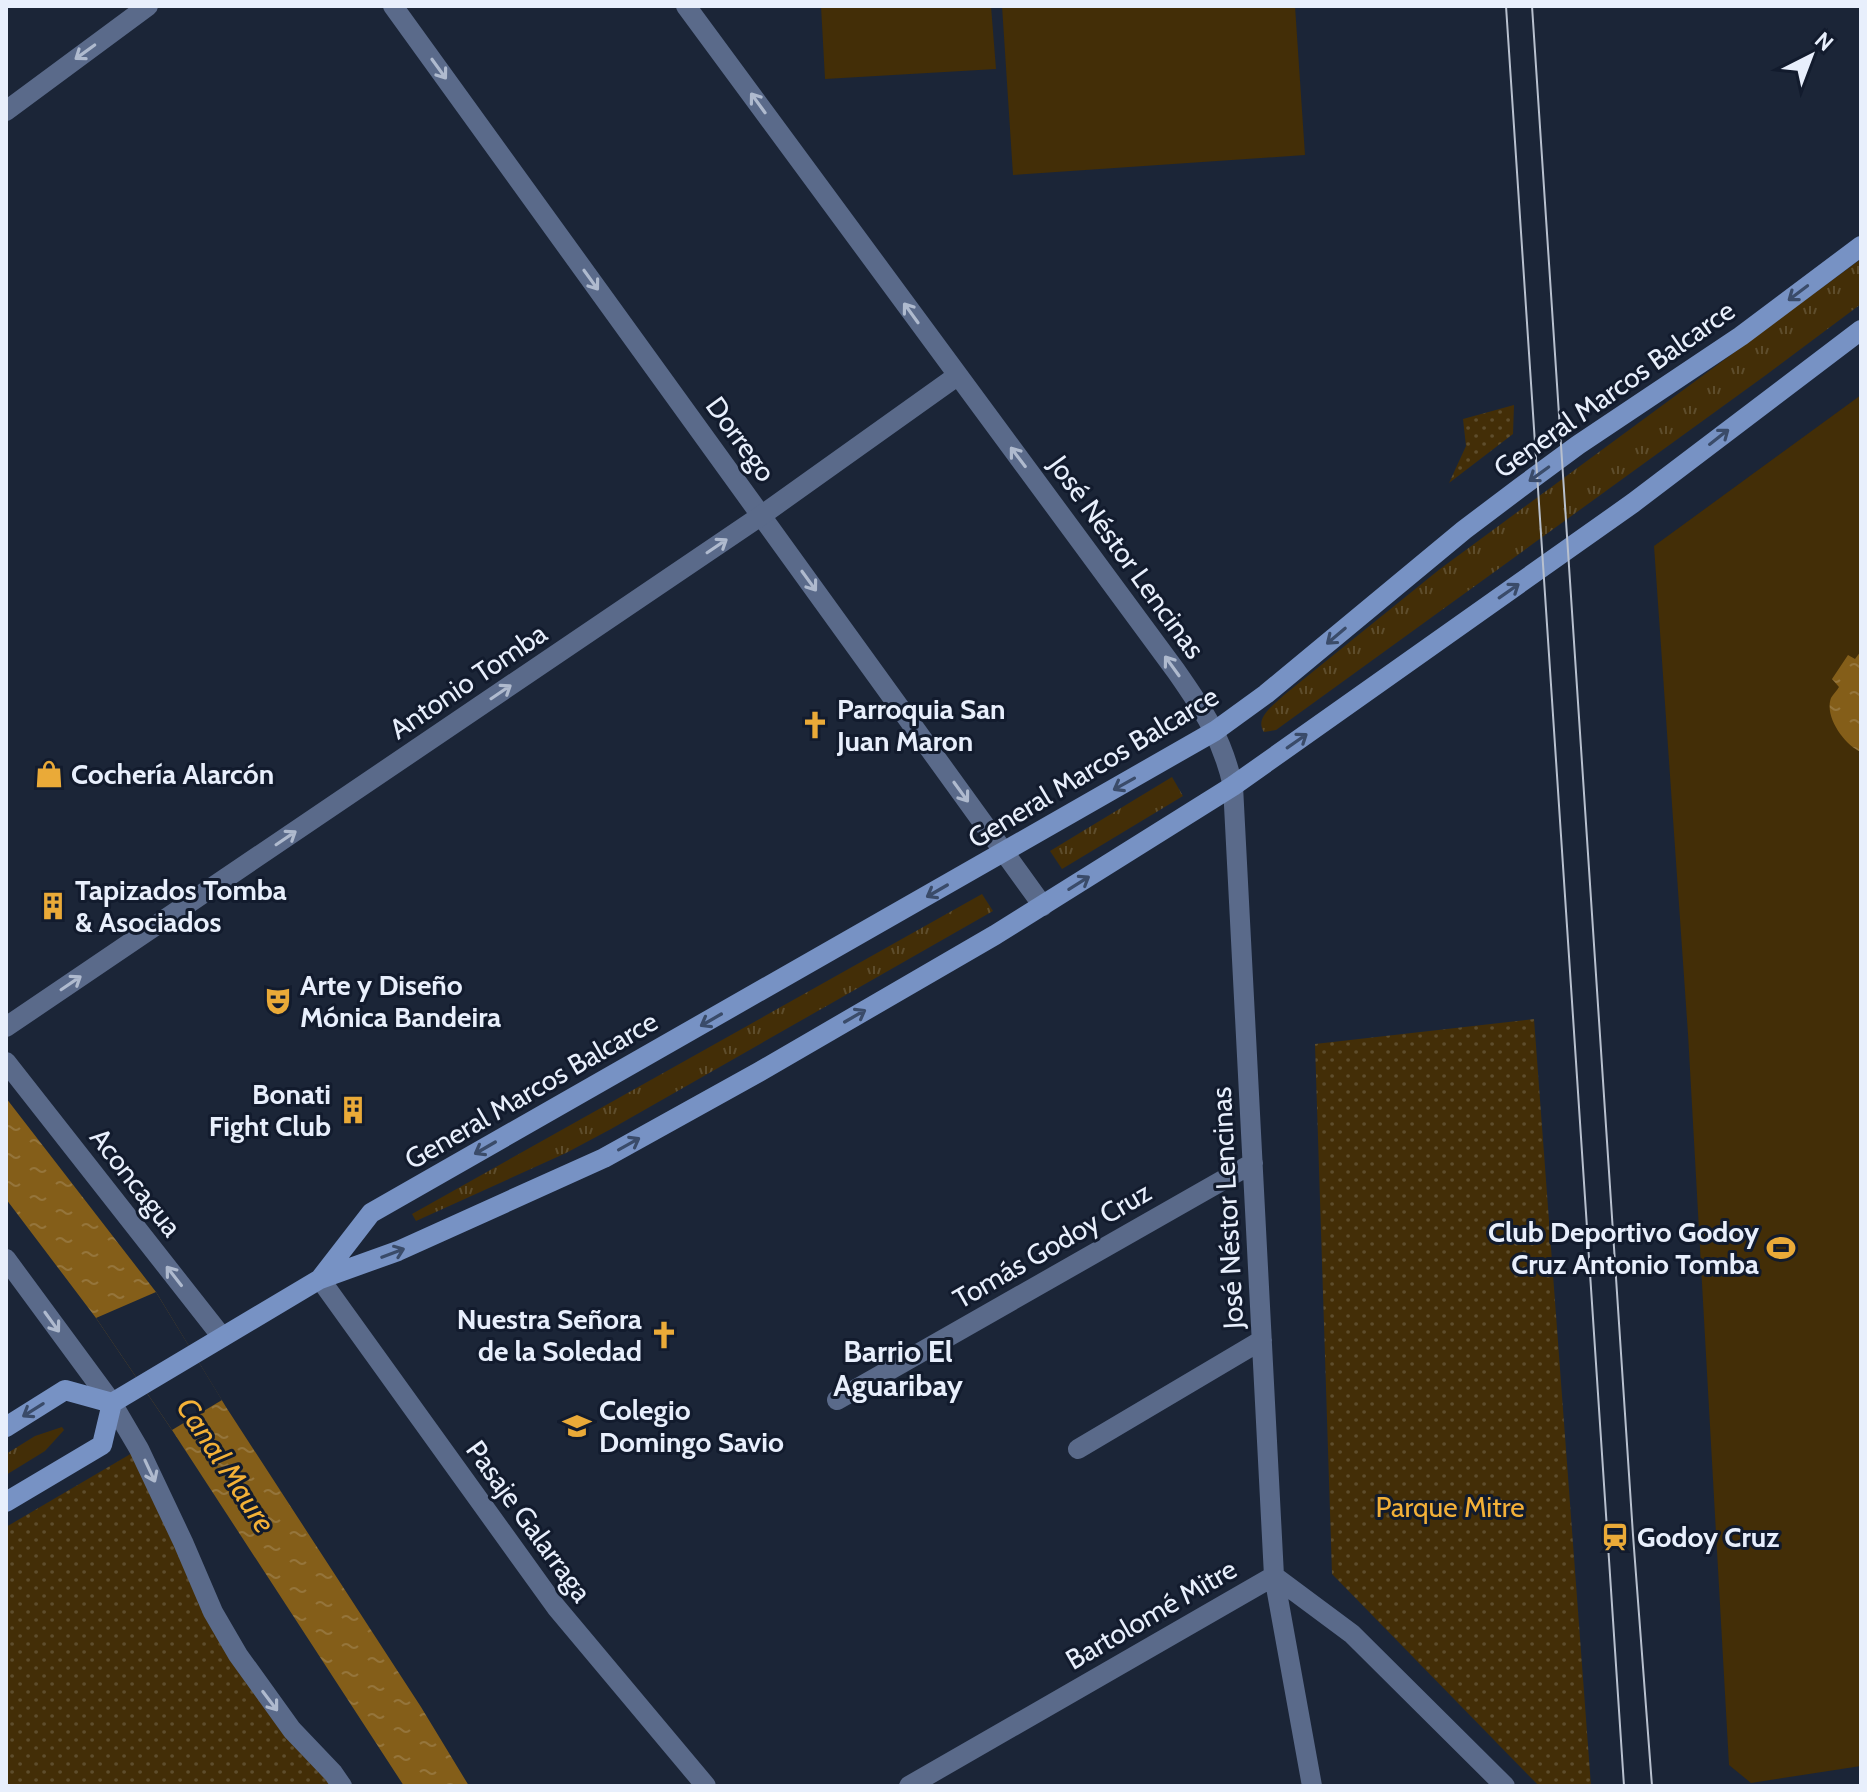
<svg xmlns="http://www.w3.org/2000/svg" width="1867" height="1792" font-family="Cabin,sans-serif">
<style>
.grass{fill:url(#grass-tufts)}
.park{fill:url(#park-dots)}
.pitch{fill:#432e07}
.water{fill:url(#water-ripples)}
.pier{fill:#1b2537}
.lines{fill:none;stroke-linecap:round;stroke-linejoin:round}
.minor{stroke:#5a6a8a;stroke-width:20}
.tertiary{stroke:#5a6a8a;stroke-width:20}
.secondary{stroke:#7792c4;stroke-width:20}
.tram{stroke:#b8c0ce;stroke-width:2}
.oneway{stroke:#afbace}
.oneway2{stroke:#3a4b69}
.labels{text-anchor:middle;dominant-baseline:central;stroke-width:6;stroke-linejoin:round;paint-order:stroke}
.street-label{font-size:28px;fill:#e8effc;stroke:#121b2d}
.poi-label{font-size:28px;font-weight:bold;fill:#e8effc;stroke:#121b2d;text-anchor:start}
.park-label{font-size:28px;fill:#f3b037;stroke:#121b2d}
.neighbourhood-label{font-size:30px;font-weight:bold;fill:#e8effc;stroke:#121b2d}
.water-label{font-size:30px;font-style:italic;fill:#f3b137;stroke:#121b2d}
</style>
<defs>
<pattern id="grass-tufts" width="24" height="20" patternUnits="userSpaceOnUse" patternTransform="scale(2)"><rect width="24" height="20" fill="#432e07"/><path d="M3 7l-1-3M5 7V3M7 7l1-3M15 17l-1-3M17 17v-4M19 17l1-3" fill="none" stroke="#5e4d2c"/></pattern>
<pattern id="park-dots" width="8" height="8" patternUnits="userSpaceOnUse" patternTransform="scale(2)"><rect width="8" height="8" fill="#432e07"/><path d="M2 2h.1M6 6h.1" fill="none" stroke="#5e4d2c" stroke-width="1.8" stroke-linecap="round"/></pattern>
<pattern id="water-ripples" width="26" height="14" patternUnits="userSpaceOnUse" patternTransform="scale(2)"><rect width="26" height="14" fill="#845e19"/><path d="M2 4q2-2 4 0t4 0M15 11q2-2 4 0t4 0" fill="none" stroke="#95753b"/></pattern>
</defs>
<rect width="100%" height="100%" fill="#1b2537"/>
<path class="grass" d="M1861 259V304L1766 375 1276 730 1264 732C1254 718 1274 705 1284 695L1440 569Z
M1172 777 1183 796 1062 869 1050 851Z
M982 894 993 911 611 1129 566 1153 416 1221 412 1214Z
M62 1427 64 1430 45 1451 6 1475V1454L35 1436Z"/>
<path class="park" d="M1514 405 1513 434 1449 483 1466 446 1463 419Z
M1534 1019 1591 1786H1539L1332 1574 1315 1044Z
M139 1449 213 1612 342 1786H6V1527Z"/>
<path class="pitch" d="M821 6H991L996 69 825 79Z
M1002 6H1295L1305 155 1013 175Z
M1861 395V1766L1751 1783 1729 1765 1688 1034 1654 546Z"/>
<path class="water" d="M1861 651V752C1845 745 1824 717 1831 698 1833 694 1837 691 1839 687L1832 679 1848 655 1855 659Z
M6 1098 156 1292 226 1407 421 1707 469 1786H404L172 1430 96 1318 6 1199Z"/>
<path class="pier" d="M156 1292 222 1400 172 1430 96 1318Z"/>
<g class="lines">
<path class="minor" d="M393 6 1043 906
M1233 786 1274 1576 1312 1786
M320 1279 556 1607 706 1786
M837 1400 1253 1163
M112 1403 139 1449 183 1542 213 1612 238 1655 292 1730 333 1773 342 1786
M1078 1449 1262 1340
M1274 1576 1352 1634 1505 1786
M909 1786 1274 1576"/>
<path class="tertiary" d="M686 6 1176 671C1204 711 1222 738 1233 786
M6 111 148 6
M6 1027 762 515 957 376
M6 1062 222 1337
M6 1259 112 1403"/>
<path class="secondary" d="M320 1279 371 1213 1215 731 1266 694 1464 530 1521 487 1578 445 1741 336 1861 246
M6 1427 65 1390 112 1403
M6 1502 102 1445 112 1403 320 1279 398 1251 604 1158 759 1072 995 935 1233 786 1633 503 1861 330"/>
<path class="tram" d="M1506 6 1624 1786
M1532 6 1633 1535 1652 1786"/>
</g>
<defs><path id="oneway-shaft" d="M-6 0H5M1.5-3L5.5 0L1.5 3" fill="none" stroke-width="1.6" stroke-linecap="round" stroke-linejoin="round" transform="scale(2)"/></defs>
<g class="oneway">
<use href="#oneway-shaft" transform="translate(85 52) rotate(144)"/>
<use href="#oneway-shaft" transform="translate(439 69) rotate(54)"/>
<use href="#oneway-shaft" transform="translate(758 103) rotate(-126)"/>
<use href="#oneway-shaft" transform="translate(591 280) rotate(54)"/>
<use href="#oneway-shaft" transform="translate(911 313) rotate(-126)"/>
<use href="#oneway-shaft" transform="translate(1018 457) rotate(-127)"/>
<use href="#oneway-shaft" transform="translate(717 546) rotate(-34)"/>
<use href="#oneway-shaft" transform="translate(809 581) rotate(54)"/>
<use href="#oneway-shaft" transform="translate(1172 666) rotate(-126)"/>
<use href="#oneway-shaft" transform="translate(501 692) rotate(-34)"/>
<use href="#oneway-shaft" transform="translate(961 792) rotate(54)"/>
<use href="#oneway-shaft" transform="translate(286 838) rotate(-34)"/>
<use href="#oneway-shaft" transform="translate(71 983) rotate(-34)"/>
<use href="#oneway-shaft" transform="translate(174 1276) rotate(-128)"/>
<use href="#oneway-shaft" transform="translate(52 1322) rotate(54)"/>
<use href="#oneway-shaft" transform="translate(150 1471) rotate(65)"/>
<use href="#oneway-shaft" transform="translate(270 1701) rotate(53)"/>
</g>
<g class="oneway2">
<use href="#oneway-shaft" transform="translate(1798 293) rotate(143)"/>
<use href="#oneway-shaft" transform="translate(1719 437) rotate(-38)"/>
<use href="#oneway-shaft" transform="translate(1539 474) rotate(144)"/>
<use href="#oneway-shaft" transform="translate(1509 591) rotate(-35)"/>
<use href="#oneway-shaft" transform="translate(1336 636) rotate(140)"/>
<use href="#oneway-shaft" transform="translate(1297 741) rotate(-35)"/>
<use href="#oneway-shaft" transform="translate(1124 784) rotate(151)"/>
<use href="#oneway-shaft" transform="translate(1079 883) rotate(-32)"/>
<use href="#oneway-shaft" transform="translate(937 891) rotate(150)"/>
<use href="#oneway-shaft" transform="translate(855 1016) rotate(-30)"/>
<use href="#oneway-shaft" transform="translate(711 1020) rotate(150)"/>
<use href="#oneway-shaft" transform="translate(629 1144) rotate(-29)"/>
<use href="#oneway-shaft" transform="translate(485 1148) rotate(150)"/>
<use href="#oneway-shaft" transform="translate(393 1253) rotate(-21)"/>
<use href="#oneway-shaft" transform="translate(33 1410) rotate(148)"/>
</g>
<defs>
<symbol id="church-bare" viewBox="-9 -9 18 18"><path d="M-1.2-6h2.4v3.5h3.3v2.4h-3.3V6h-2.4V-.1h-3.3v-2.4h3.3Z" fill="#eaaa38" stroke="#121b2d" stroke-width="2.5" paint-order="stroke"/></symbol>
<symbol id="shop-bare" viewBox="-9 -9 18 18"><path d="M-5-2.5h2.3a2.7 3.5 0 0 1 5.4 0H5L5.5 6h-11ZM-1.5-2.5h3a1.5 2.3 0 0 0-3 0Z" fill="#eaaa38" stroke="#121b2d" stroke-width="2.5" paint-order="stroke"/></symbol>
<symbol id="building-bare" viewBox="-9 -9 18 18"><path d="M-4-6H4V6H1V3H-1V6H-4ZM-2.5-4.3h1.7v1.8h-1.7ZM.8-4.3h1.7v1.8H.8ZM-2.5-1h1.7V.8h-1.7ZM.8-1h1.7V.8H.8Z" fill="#eaaa38" stroke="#121b2d" stroke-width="2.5" paint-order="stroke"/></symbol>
<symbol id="theatre-bare" viewBox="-9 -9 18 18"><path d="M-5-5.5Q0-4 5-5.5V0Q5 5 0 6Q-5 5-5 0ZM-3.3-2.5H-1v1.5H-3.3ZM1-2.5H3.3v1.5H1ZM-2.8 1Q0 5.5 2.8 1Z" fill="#eaaa38" stroke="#121b2d" stroke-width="2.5" paint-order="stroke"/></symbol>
<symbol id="stadium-bare" viewBox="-9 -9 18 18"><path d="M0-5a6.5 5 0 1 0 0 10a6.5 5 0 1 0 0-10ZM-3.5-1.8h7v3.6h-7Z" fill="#eaaa38" stroke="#121b2d" stroke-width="2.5" paint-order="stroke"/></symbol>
<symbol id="school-bare" viewBox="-9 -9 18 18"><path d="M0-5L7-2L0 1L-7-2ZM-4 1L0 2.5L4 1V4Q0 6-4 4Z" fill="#eaaa38" stroke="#121b2d" stroke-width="2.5" paint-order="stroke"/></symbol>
<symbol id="station-bare" viewBox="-9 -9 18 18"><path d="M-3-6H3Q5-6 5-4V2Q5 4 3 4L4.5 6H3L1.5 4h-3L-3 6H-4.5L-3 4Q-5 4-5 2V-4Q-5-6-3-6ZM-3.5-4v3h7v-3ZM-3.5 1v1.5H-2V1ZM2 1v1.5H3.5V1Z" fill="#eaaa38" stroke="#121b2d" stroke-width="2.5" paint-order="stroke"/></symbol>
</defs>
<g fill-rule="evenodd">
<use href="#church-bare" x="795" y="705" width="40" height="40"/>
<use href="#shop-bare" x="29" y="754" width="40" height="40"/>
<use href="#building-bare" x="33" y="886" width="40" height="40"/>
<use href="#theatre-bare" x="258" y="981" width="40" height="40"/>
<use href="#building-bare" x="333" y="1090" width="40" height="40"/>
<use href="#stadium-bare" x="1761" y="1228" width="40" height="40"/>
<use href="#church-bare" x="644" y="1315" width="40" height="40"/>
<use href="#school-bare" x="557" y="1406" width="40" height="40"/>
<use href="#station-bare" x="1595" y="1517" width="40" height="40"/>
</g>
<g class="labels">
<g class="street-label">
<text transform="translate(1614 389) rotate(-35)">General Marcos Balcarce</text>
<text transform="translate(741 439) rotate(54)">Dorrego</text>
<text transform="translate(1127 557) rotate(54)">José Néstor Lencinas</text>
<text transform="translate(468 681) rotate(-34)">Antonio Tomba</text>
<text transform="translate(1093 767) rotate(-31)">General Marcos Balcarce</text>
<text transform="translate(531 1090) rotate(-30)">General Marcos Balcarce</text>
<text transform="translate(136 1182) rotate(52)">Aconcagua</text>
<text transform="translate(1227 1208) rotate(-93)">José Néstor Lencinas</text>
<text transform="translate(1052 1245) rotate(-30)">Tomás Godoy Cruz</text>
<text transform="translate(529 1521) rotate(54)">Pasaje Galarraga</text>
<text transform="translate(1151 1614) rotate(-30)">Bartolomé Mitre</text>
</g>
<g class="poi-label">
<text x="837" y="709">Parroquia San<tspan x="837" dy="32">Juan Maron</tspan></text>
<text x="71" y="774">Cochería Alarcón</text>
<text x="75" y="890">Tapizados Tomba<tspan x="75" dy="32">&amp; Asociados</tspan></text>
<text x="300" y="985">Arte y Diseño<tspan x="300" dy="32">Mónica Bandeira</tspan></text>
<text x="331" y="1094" text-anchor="end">Bonati<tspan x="331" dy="32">Fight Club</tspan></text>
<text x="1759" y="1232" text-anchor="end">Club Deportivo Godoy<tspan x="1759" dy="32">Cruz Antonio Tomba</tspan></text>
<text x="642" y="1319" text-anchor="end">Nuestra Señora<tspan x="642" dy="32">de la Soledad</tspan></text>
<text x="599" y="1410">Colegio<tspan x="599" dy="32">Domingo Savio</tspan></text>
<text x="1637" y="1537">Godoy Cruz</text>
</g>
<g class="park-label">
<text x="1450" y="1507">Parque Mitre</text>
</g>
<g class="neighbourhood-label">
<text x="898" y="1351">Barrio El<tspan x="898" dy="34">Aguaribay</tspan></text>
</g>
<g class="water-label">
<text transform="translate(226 1465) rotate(57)">Canal Maure</text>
</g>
</g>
<rect width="1867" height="1792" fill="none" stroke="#e8effc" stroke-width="16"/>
<g transform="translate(1811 56) rotate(42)" stroke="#121b2d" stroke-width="6" paint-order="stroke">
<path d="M0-6L14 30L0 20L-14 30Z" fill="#e8effc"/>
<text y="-12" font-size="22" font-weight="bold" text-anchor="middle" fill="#e8effc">N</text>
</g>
</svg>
